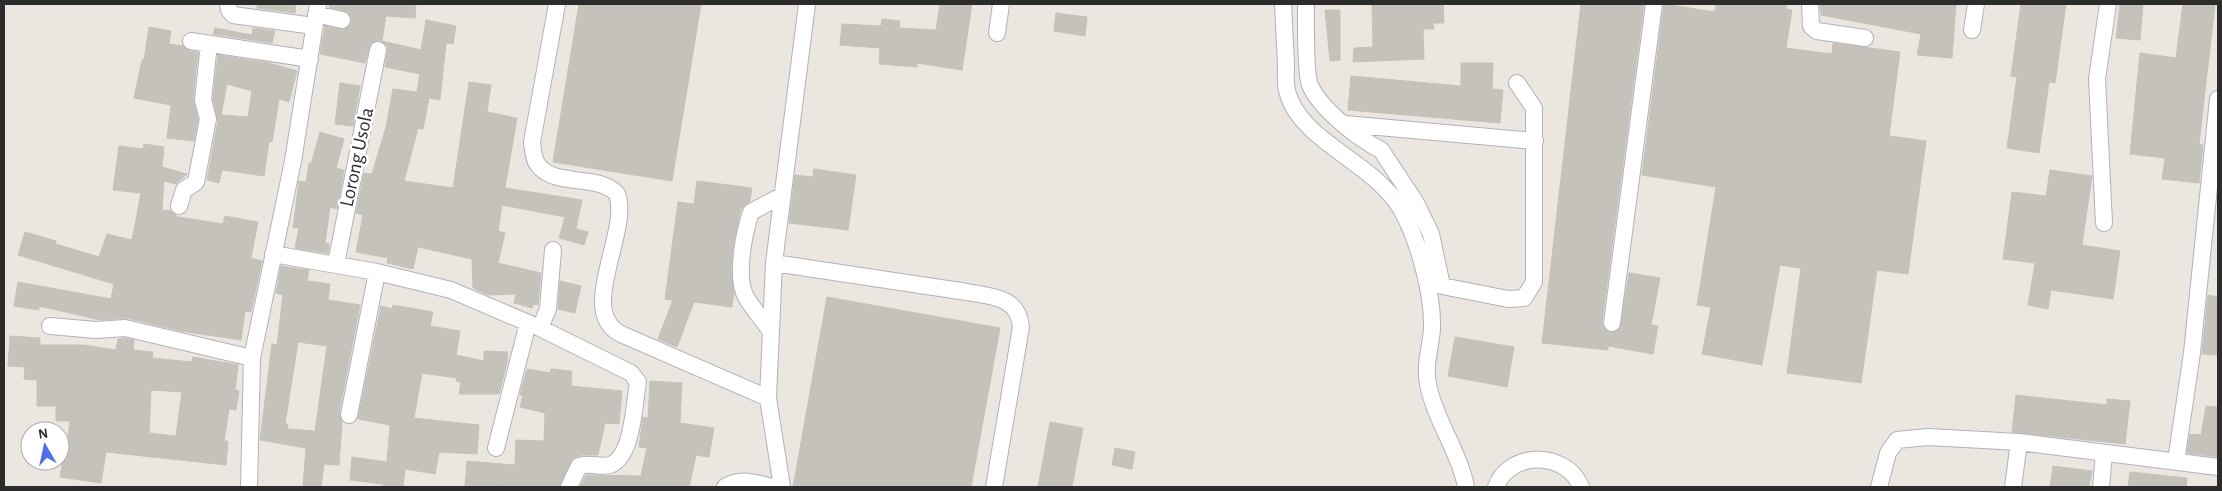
<svg xmlns="http://www.w3.org/2000/svg" width="2222" height="491" font-family="'Alegreya Sans',sans-serif">
<style>
.building{fill:#c5c1bb;stroke:#c7c2b9;fill-rule:evenodd}
.lines{fill:none;stroke-linecap:round;stroke-linejoin:round}
.minor-casing{stroke:#b0b2bb;stroke-width:18}
.minor{stroke:#fff;stroke-width:16}
.labels{text-anchor:middle;dominant-baseline:central;stroke-width:5;stroke-linejoin:round;paint-order:stroke}
.street-label{font-size:20px;fill:#2c2c2c;stroke:#fff}
</style>
<rect width="100%" height="100%" fill="#ece6e0"/>
<path class="building" d="M257 4H296L295 13 257 8Z
M330 4H416L415 18 386 16 382 41 421 50 426 20 456 26 453 44 446 43 440 100 429 98 423 129 418 128 404 181 453 188 469 82 491 85 487 112 517 118 505 188 582 200 576 229 588 232 584 245 559 238 565 217 502 205 498 231 505 233 498 263 541 273 538 305 533 304 532 308 514 303 516 294 488 295 473 288 472 259 418 247 413 269 387 263 388 258 356 252 363 215 356 213 364 173 372 174 386 127 393 89 417 92 420 74 385 67 388 47 380 40 370 44 365 63 320 54 325 26 344 30 352 22 348 12 329 7Z
M579 4H701L672 181 553 162Z
M940 4H972L962 70 917 63V67L879 64 880 48 840 45 842 24 881 26 882 19 900 21 899 28 936 30Z
M1372 4H1443L1444 23H1433L1434 29H1423L1424 59 1353 62 1354 48 1373 47Z
M1581 4H1644L1602 322 1603 327 1610 333 1620 329 1629 273 1660 278 1651 325 1658 326 1653 354 1608 346V350L1542 343Z
M1664 4 1715 12 1716 4H1787L1786 9 1792 10 1786 48 1832 54 1833 43 1900 52 1889 136 1926 141 1908 274 1877 270 1861 383 1787 373 1801 268 1780 265 1762 365 1702 354 1711 307 1697 305 1716 187 1642 175Z
M1820 4H1956L1952 58 1917 55 1921 34 1821 15Z
M2021 4H2066L2055 83 2049 82 2039 153 2007 148 2017 77 2011 76Z
M2120 4H2143L2140 40 2116 38Z
M2183 4H2215L2199 144 2203 145 2199 183 2162 179 2165 158 2130 154 2140 53 2176 58Z
M1325 10H1340V60L1330 61Z
M1056 13 1087 17 1085 36 1054 31Z
M149 27 171 31 169 44 183 46 189 51 198 52 193 99 198 119 194 141 167 138 171 105 134 98 142 60H144Z
M215 28 252 35 253 28 275 31 272 43 213 34Z
M218 55 269 63 297 71 289 102 279 99 272 142 269 141 264 176 222 170 219 183 207 180 218 121 213 99ZM227 84 252 91 248 117 221 115Z
M1461 63H1493L1492 89 1503 90 1500 123 1348 110 1351 76 1461 86Z
M340 83 360 86 353 126 335 124Z
M320 132 344 139 336 168 344 170 337 209 330 207 325 243 329 244 328 253 295 248 299 228H293L299 181 306 182 309 163 311 164Z
M144 144 164 147 162 167 187 174 176 184 164 181 162 210 171 211 178 217 223 224 225 216 258 222 251 258 262 261 251 312 245 311 241 340 181 331 127 318 100 320 39 306V310L14 306 18 282 111 299 114 284 18 255 25 232 56 241V244L99 257 107 234 132 240 141 193 113 190 119 146 143 149Z
M814 169 856 175 848 230 789 223 795 175 813 177Z
M2050 170 2092 176 2082 245 2120 251 2113 299 2051 290 2048 309 2028 305 2035 263 2003 259 2012 192 2046 196Z
M697 181 752 188 750 201 741 209 734 241 731 267 734 293 732 307 694 302 677 347 658 339 673 300 665 299 678 202 694 204Z
M281 266 309 270 307 281 330 284 328 300 360 305 339 413 342 422 339 465 324 464 321 487H303L306 448 260 440 272 344 277 345 283 295 276 293ZM298 342 327 346 315 431 287 429 288 424H285Z
M560 281 581 286 575 313 558 309Z
M2208 295 2218 297V355L2202 354Z
M827 297 1000 328 971 487H793Z
M393 305 433 312 430 326 460 331 456 355 484 361V351L508 352 507 363 499 394H459L461 382 456 381 457 378 422 373 414 418 479 425 477 454 439 452 435 474 405 469 403 487H383V484L350 480 352 457 387 462 390 425 358 419 381 306 392 309Z
M10 336 40 338V345H84L116 350 118 339 124 338 134 340 133 350 153 352 152 358 192 362 193 357 238 365 235 390 239 391 236 410 229 409 224 441H228L226 465 106 452 101 483 60 477 64 452H66L70 421H56V406H37V380L24 379 25 367 8 366ZM151 390 182 392 176 436 149 433Z
M1455 337 1514 347 1507 387 1448 376Z
M527 369 550 373 551 369 572 371 571 386 622 391 619 424 605 423 598 455H582L573 458 559 487 465 486 467 461 515 465 516 440 544 441 545 413 520 407 523 395H520Z
M650 381 682 383 680 423 714 428 709 457 696 455 689 487H580L586 475 641 476 647 448 639 447 643 417 648 418Z
M2016 395 2107 405V399L2130 401 2125 444 2012 432Z
M2206 406 2218 407V457L2187 453 2190 434 2201 435Z
M1050 422 1083 428 1072 487H1038Z
M1115 448 1135 452 1132 469 1112 465Z
M2053 466 2092 471 2089 487H2050Z
M2130 472 2187 478 2186 487H2128Z"/>
<g class="lines">
<defs>
<path id="minor" d="M228 4 229 10 233 15 314 26
M557 4 532 142C533 149 533 159 538 165 555 188 598 173 617 194 631 232 576 312 621 334L768 398 774 263 807 4
M1283 4C1284 24 1285 44 1286 64 1286 73 1285 83 1287 91 1299 141 1374 162 1401 209 1418 239 1433 293 1432 328 1431 347 1424 365 1428 384 1435 420 1459 451 1466 487
M1306 4C1306 19 1305 75 1310 85 1320 109 1359 139 1381 150L1416 203 1431 234 1442 286 1508 299 1524 298 1534 282V108L1517 83
M1810 4 1811 26 1817 31 1865 38
M316 14 342 20
M1972 30 1976 4
M997 33 1001 4
M191 41 310 59
M1345 124 1535 141
M179 206 184 190 196 182 208 119 203 100 209 44
M2104 223 2097 79 2108 4
M273 254 377 272 451 290 540 328 631 373 638 382C634 404 633 457 610 465 600 468 590 462 579 466L569 487
M774 263 967 292C992 297 1018 296 1021 327L994 487
M336 264 378 50
M1612 323 1654 4
M50 326 96 330 125 328 252 358
M540 328 548 309 553 250
M771 332C763 320 753 309 746 297 735 277 744 233 751 212L783 195
M768 398 782 487
M349 415 377 272
M496 448 528 323
M2176 461 2192 353 2218 99
M249 487 252 358 293 161 318 4
M725 487C741 477 755 483 772 487
M1496 487C1509 450 1567 451 1581 487
M1879 487 1888 453 1897 440 1928 437 2019 442 2218 467
M2013 487 2019 442
M2101 487 2104 454"/>
</defs>
<use href="#minor" class="minor-casing"/>
<use href="#minor" class="minor"/>
</g>
<g class="labels">
<g class="street-label">
<text transform="translate(357 157) rotate(-78)">Lorong Usola</text>
</g>
</g>
<rect width="2222" height="491" fill="none" stroke="#2c2c2c" stroke-width="10"/>
<g transform="translate(45 446) rotate(351)"><circle r="24" fill="#ffffff" stroke="#ababab"/>
<path d="M0-4L9 19L0 12L-9 19Z" fill="#5071e8"/>
<text y="-8" font-size="14" font-weight="bold" text-anchor="middle" fill="#2c2c2c">N</text>
</g>
</svg>
